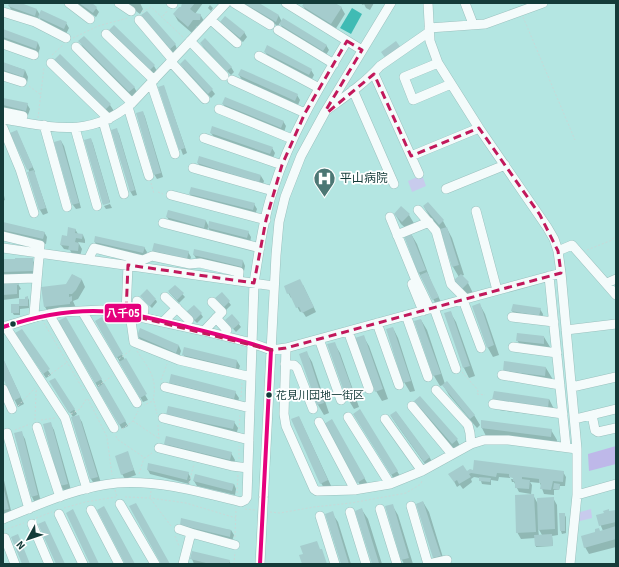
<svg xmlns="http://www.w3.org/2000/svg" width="619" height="567" font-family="'Source Sans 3','Noto Sans JP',sans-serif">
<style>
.green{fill:#c8cbed}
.forest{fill:#beb8e9}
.water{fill:#40bbb4}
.shadow{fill:#0003;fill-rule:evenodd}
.building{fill:#a5cccd}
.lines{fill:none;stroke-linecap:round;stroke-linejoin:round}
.minor-casing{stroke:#9ac1be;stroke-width:10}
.path{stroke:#c8d9d8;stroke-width:1;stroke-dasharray:2 2;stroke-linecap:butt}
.minor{stroke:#f4fbfb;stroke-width:9}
.path-bridge{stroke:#c8d9d8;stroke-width:1;stroke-dasharray:2 2;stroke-linecap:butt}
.bus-1-casing{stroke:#fff;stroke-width:7}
.bus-1{stroke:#e5007d;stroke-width:4}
.marked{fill:none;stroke:#c2185b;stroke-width:3;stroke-dasharray:8 5;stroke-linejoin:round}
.bus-dot{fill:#143b39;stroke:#fff;stroke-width:1.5}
.labels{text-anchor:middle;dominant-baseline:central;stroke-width:3.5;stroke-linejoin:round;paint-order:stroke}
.bus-label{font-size:11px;fill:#143b39;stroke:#fff;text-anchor:start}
.poi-label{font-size:12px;fill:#143b39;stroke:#fff;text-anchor:start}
.line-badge{stroke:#fff;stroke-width:1.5}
.badge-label{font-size:11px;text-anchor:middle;font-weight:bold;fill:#fff}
</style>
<rect width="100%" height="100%" fill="#b4e6e2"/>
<path class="green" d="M422 175 426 186 412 192 408 181Z
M591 509 592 518 576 522 577 513Z"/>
<path class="forest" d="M616 446V464L589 471 588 454Z"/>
<path class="water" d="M352 8 362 14 351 34 340 28Z"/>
<path class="shadow" d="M10 3H18L37 10 40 15 66 23 69 28 66 34 42 21 39 17 38 20 12 11 9 6Z
M76 3H90L96 8 99 12 96 17Z
M125 3H140L143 9 140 14Z
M183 3H203L195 14H200L204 21 203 27 197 26 192 33 178 21 174 14 182 9Z
M244 3H257L279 16 282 22 326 45 329 50 326 55 283 29 280 23 278 26 246 7Z
M305 3H333L341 7 345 14 335 30 307 13 303 6Z
M360 3H374L370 10 366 8 364 4 363 5Z
M210 5 213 8 211 11 208 8Z
M143 16 175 44 177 49 173 53Z
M221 22 244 32 247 37 243 42 224 27Z
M114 26 154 66 157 71 153 74 113 35 110 30Z
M3 30 38 43 40 48 38 54 3 41Z
M80 41 134 87 138 94 133 98 83 48Z
M201 43 231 67 234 72 231 75 204 48Z
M265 52 311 70 314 75 312 79 268 56Z
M55 60 110 105 114 111 109 116Z
M3 63 25 70 28 77 27 83 3 75Z
M182 64 212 90 215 94 211 98 184 69Z
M239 75 297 95 300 100 298 105 242 80Z
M164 87 187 153 183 155 159 88Z
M3 99 27 104 30 109 28 115 3 109Z
M223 104 283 121 286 126 284 132 226 108Z
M143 112 145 117 163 177 157 179 154 174Z
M116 129 119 134 137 195 133 196 130 191Z
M211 133 272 148 275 153 273 158 214 137Z
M19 136 35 172H34L48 213 43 215 40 210Z
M91 139 93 144 110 202 103 204Z
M61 141 64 146 81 208 76 209 73 205 55 143Z
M200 157 261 176 264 181 262 187 201 168 198 163Z
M3 191 5 200 3 201Z
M190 194 254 204 257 209 255 215 193 199Z
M428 203 443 221 452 238 464 275 461 276 468 283 473 293 468 298 461 290 455 280 459 277 453 267 441 230 430 217 424 207Z
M110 204 112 208 106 209 104 206Z
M401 207 409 215 415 225 409 231 401 224 395 214Z
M167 217 206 221 209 227 248 232 251 237 250 243 211 233 208 227 207 232 170 222Z
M3 223 44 232 47 237 46 244 3 234Z
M75 229 78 234 83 235 85 240V243L78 242 82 249 80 256 72 254 70 250 64 249 61 245Z
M411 234 417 244 432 284 444 308 439 310 419 273 405 237Z
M95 242 144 247 147 252 146 257 97 247Z
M153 251 188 252 191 257 189 264 155 256Z
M194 255 243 261 245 266 244 271 197 260Z
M32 259 36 266V278H3V260Z
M73 275 82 280 85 287 78 299 73 301 76 308 49 313 45 307 66 285Z
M3 284H18L21 289 19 290V298L3 300Z
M303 285 316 312 306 317 302 311 300 312 292 297 291 298 285 287Z
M175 286 185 297 179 303 169 292Z
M222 293 231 305 226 310 216 298Z
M28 298 29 300V308L20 309V315H14L12 312Z
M143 299 156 300 157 302 152 308Z
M480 305 485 314 499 355 493 357 488 348Z
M540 309 543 314 542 320 515 316 512 311Z
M450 312 456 322 475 376 469 378 464 368Z
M201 314 203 317 197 323 189 315Z
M232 315 241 327 236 332 228 323Z
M101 318 148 400 143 402 96 321Z
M421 320 427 330 445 384 474 415 480 425 477 428 449 395 443 385 440 386 434 376 415 322Z
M60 322 101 379 128 426 122 429Z
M393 328 398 338 415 391 410 392 404 382Z
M21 330 51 375 46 378 19 338Z
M138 336 179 346 181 351 179 357 141 341Z
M363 336 369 346 388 399 382 401 376 391Z
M544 337 550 347 549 354 523 350 517 340Z
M334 343 340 353 359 407 354 409 348 399Z
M306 352 312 362 329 413 324 415 318 405 301 354Z
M183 354 237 361 240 366 238 372 186 359Z
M3 359 24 404 18 407 3 376Z
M546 368 552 378 551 385 504 370Z
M170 383 235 392 239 398 237 405 174 389Z
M53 386 74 409 77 414 73 417Z
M549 399 554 409 553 417 499 410 493 400Z
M416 401 457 440 462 450 458 454 421 411Z
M396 412 430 458 435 468 430 471 397 425 391 416Z
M167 414 234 422 238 428 236 436Z
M78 416 82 422 101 483 95 485 91 479Z
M299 417 333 490 327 493 321 483Z
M332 421 370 488 364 492 325 424Z
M50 423 54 430 71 490 65 492 61 486 44 425Z
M360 424 397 471 403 481 397 484Z
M482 428 551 430 557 440 556 447 487 438Z
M21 432 25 439 41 502 35 503 32 497 15 434Z
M165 444 231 453 235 460 233 466 169 450Z
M127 452 136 475 125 479 122 474Z
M148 470 188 473 191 478 189 484 150 474Z
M563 472 566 477 565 486H560L559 490H554V495L544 494 540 483 530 482 532 485 531 495H533L538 504 553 498 557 505 558 535 552 536 553 546 536 547 535 538 521 539 517 532 531 494 519 492 514 482H512L511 479 518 480 510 476V478L499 477 498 481 491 480V485L482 484 480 478 474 477 471 479 472 482 463 489 460 485 457 487 450 474 467 473ZM538 528 542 535 539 536Z
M3 476 12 515 5 517 3 514Z
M194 481 234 484 236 489 235 495 197 486Z
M423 502 429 512 445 564H437L434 558 417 504Z
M392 505 398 515 413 564H404L402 560 386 507Z
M362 510 368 519 382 564H373Z
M616 511V547L589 554 585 547 600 532 603 531 597 516Z
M332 513 338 522 351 564H342Z
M564 514 566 517V533L562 534 561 531Z
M181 525 231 530 234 535 232 541 183 530Z
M192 559 229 561 231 564H194Z"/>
<path class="building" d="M9 3H21L37 9 35 16 8 6Z
M79 3H92L97 7 93 13Z
M182 3H195L190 9 195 13 201 14 200 20H193L188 27 173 14 179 7H181Z
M244 3H259L279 15 276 22Z
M304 3H335L342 7 331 24 302 6Z
M41 10 67 22 64 29 38 17Z
M147 11 176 44 170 49 141 15Z
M225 16 245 32 240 38 220 22Z
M283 18 327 45 323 51 279 24Z
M114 25 155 65 150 70 109 30Z
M3 29 38 42 36 49 3 37Z
M84 36 135 87 129 92 78 41Z
M205 38 232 67 227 71 200 43Z
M396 41 401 48 386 59 381 52Z
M267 45 312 69 309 75 264 52Z
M60 54 111 104 105 110 54 60Z
M185 59 213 89 208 94 180 64Z
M3 62 25 70 23 77 3 70Z
M241 69 298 94 295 101 238 75Z
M164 85 185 148 179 150 158 87Z
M225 97 284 121 281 128 222 104Z
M3 98 28 103 26 111 3 105Z
M143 111 161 173 154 175 136 113Z
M212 126 273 147 270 154 210 133Z
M117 128 135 190 130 192 111 130Z
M17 130 33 167 27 170 10 133Z
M91 138 110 203 103 205 84 140Z
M61 140 79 203 72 205 54 142Z
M199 156 261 175 259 183 197 163Z
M34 170 46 208 39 210 27 172Z
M191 187 255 203 253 210 189 194Z
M428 202 444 220 439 225 423 206Z
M401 206 410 214 402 222 394 214Z
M168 210 206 220 204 228 166 217Z
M209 221 249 231 247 238 208 228Z
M3 222 45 232 43 239 3 230Z
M68 227 76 229 75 233 83 234 82 239 76 238 75 242 79 243 78 251 68 250 69 246 60 245 62 235 67 236Z
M447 227 459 265 452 267 440 229Z
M411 233 426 270 418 273 404 236Z
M95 236 145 247 143 253 94 242Z
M154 243 189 251 187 259 152 251Z
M194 249 243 260 242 267 193 255Z
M15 258H33V271L3 272V259H15Z
M427 272 439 297 432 300 420 275Z
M72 274 82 279 76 290 72 294H69V297L72 296V301L70 302V304L44 307 41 287 66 284Z
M461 274 469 282 462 289 454 280Z
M300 279 314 307 302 313 299 307 296 308 289 293 287 294 284 286Z
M3 283H19V285H17V294L3 295Z
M175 285 184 293 177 300 168 291Z
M147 289 156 299 150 306 140 296Z
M222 292 230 301 224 307 215 298Z
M28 296V306H19V313H11V304H19V299H25V297Z
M480 303 494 345 487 348 472 306Z
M513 304 541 308 539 316 511 311Z
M194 305 202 313 195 320 186 312Z
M451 311 470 366 463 368 444 313Z
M232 314 240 323 233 329 225 320Z
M66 317 102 379 95 383 58 321Z
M102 317 123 354 116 358 95 321Z
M421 319 441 374 433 376 414 321Z
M393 327 411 381 403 383 386 329Z
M140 328 179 345 176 353 137 336Z
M22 329 50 369 43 374 15 333Z
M517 333 544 336V344L516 341Z
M364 335 383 389 375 392 355 338Z
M335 342 355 397 347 400 327 344Z
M184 347 237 360 236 368 182 355Z
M307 351 324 403 317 405 299 354Z
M3 358 21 397 13 401 3 378Z
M126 358 147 394 140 398 119 362Z
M504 361 546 367 545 376 503 371Z
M171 374 236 391 234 399 169 383Z
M55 378 75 409 69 413 49 381Z
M447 381 475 415 470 419 442 385Z
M104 383 126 421 119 425 97 388Z
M494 391 549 399 548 408 492 400Z
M420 396 458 439 452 444 414 401Z
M168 406 235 421 233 429 166 415Z
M360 409 398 471 391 475 353 414Z
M396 411 430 457 424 462 390 415Z
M79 415 98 477 90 479 71 417Z
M299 416 328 480 320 484 291 419Z
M332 419 365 478 357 483 324 424Z
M481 420 552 429 551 437 481 428Z
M51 422 68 484 60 486 43 424Z
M22 431 38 495 31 497 14 433Z
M166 436 232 452 230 460 164 444Z
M128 451 134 470 121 475 115 456Z
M474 460 564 471 563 482 553 481 551 490 540 489 541 483H539V479L522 477V479L530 480 529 489 515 488V482L513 481V478L509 477V474L497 473 496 477 471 473 469 474 471 477 459 484 457 480 454 482 448 474 463 465 467 471 470 469 473 470Z
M148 463 189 472 187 480 147 470Z
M195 474 234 484 232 491 193 481Z
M479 477 491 478 490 482 479 481Z
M554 483 560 484 559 490 553 489Z
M3 486 9 509 3 510Z
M534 494 536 532 516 533 515 495Z
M554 497 555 529 538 530 537 498Z
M423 501 441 556 433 558 416 504Z
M136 503 170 564H161L129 506Z
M393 504 409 558 401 560 385 506Z
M104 506 135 564H125L97 510Z
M362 508 379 563 375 564H372L355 511Z
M73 509 99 564H90L66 513Z
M609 509V511L616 510V522L599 526 596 515 604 513 603 511Z
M333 511 349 564H341L325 514Z
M559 513H565V531H560Z
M181 518 231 530 230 537 180 525Z
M45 521 65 564H56L38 524Z
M616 526V539L584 548 581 536 595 532V529L599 528 600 531Z
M18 534 30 564H22L11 537Z
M552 534 553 546H535L534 535Z
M317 541 320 549H322L327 564H302L299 555 303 554 300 546Z
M192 551 230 560 229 564H210L190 559Z"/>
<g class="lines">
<defs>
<path id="minor" d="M69 3 90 19
M119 3 131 11
M171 3 173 4
M234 3 270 25
M286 3 362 50
M428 3 430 41 438 63 479 128 547 227 554 239 558 251 561 273 577 449V495L570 564
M465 3 473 24
M3 12 35 22 66 38
M139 20 173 60
M211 20 237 43
M429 28 485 24 543 3
M278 30 334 64
M106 34 154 80
M190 41 224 76
M3 44 34 55
M76 47 132 103
M259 56 319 88
M171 62 205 99
M51 63 109 119
M438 63 404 77 413 100 451 84
M374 74 419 174
M3 76 22 82
M232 80 305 113
M151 83 175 154
M353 90 394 184
M128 107 149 176
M219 109 292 139
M328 109C346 96 365 83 380 66L429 32
M3 112 23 116
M3 119C52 127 90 139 132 103L226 3
M103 121 124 194
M44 125 67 207
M3 128 20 169 34 213
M75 128 97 206
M204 138 282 165
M411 156 479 128
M193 168 273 191
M446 189 505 165
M171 195 266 220
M418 210 436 231 451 284 466 299
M476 211 497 290
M390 217 415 278 430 309
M163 223 260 248
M397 235 429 222
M3 236 40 245 39 253
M3 248 274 286
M558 251 572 245 616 295
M88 260 94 248 143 260 152 256 190 264 200 263 239 272 238 281
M549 276 566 447
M3 279 36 278
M607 283 616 279
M412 284 423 311
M165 297 189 320
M463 300 481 348
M137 301 144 308 143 317
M434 308 456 369
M82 311 137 403
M34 314 39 257
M49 314 114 428
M126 314 128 265
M130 314 134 342 179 360 251 377
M406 315 428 377
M512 317 554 322
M216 318 227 330
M163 322 177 308
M377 323 399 385
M5 326 65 418 87 489
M3 327 39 316 61 312 101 310 126 314 204 331 252 343 271 350 286 348 561 273
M566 330 616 324
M204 331 222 312 212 302
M348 331 369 389
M319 339 341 400
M513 347 557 353
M286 348 284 414 286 426 314 489 317 491 354 490 390 484 422 471 471 444 484 440H508L577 449
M285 364 294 365 297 368 313 409
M502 375 560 385
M165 387 250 408
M572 387 616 377
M3 389 12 409
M436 390 468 425 470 433 471 444
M493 404 563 414
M412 406 452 454
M592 415 595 430 598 432 616 428
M348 417 390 484
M163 418 249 440
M385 419 422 471
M575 419 616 409
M319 422 355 490
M37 427 60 497
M7 433 29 509
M159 448 232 466 248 468
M577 495 616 484
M120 504 155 564
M411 506 428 564
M380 509 397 564
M91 510 119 564
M350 512 366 564
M59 514 83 564
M320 516 335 564
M3 519C40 504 77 487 117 483 159 480 201 492 241 502L245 500 247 497 254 283C259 252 263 220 273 190 290 136 318 89 347 41
M32 524 49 564
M179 529 191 533
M5 538 15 564
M183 564 191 533 235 545
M260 564 276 255 279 222 285 197 301 156 325 112 391 3
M429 564 447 560"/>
</defs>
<use href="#minor" class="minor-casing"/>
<path class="path" d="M142 12 151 7 183 37
M163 16 168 10
M523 17 575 140
M73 38 98 26 128 18
M52 55 63 45
M29 86 41 95
M38 118 44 67
M151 183 154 194
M158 192 163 194
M587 250 612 240 616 235
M44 323 84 391
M137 351C149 369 158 378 153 401L144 405
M119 359 131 350
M462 372 477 389 478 391 477 394 485 395
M48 376 66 363
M161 380 167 364
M98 386 112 376
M241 397 242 382
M88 399 107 437 112 475
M154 401 157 414
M18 406 35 388
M71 414 80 409 87 398
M35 420 36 391 38 390
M41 420 55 418
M133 421 158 438
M158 425 159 440
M122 429 133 421 138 411
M239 429 240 414
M15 430 30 424
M116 436 117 439 145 458 152 453
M239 459V446
M139 474 144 458
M189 483 194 464
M115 490 117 497
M151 491 150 498 171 526
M237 493 238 474
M125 497 150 498 186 503 236 518
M64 508 85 502 116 497
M245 509 255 510
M270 512 280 513 314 507 351 503 406 493 421 484 422 480
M36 518 52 512
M4 530 24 523
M175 536 179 546
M235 537 236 508
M234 564 235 552"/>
<use href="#minor" class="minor"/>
<path class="path-bridge" d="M258 497H269"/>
<defs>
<path id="bus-1" d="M3 327C42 314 82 307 123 313 143 316 163 321 183 326 212 333 242 340 271 350L260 564"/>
</defs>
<use href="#bus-1" class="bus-1-casing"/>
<use href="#bus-1" class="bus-1"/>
</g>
<path class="marked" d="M347 41 362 50 326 110 328 112 374 74 411 156 479 128 540 215 558 251 561 273 286 348 271 350 126 314 128 265 254 283 266 220 282 165 305 113Z"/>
<defs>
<symbol id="hospital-pin" viewBox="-11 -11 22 30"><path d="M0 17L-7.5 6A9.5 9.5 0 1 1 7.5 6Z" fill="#4c7774" stroke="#fff"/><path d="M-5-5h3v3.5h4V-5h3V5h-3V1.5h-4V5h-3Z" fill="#fff"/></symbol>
</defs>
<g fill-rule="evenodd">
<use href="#hospital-pin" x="312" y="166" width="25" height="34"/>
</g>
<g class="bus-dot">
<circle cx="13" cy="324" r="3.5"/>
<circle cx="269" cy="395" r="3.5"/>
</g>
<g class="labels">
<g class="bus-label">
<text x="276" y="395">花見川団地一街区</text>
</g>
<g class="poi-label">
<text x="340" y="178">平山病院</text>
</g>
</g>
<rect class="line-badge" x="104" y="303" width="38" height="20" rx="4" fill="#e5007d"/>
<g class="badge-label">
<text x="123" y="317">八千05</text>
</g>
<rect width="619" height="567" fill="none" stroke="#143b39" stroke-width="8"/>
<g transform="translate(28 539) rotate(230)" stroke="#ffffff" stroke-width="3" paint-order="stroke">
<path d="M0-3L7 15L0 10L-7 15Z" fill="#143b39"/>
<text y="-6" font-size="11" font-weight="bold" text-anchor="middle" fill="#143b39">N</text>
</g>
</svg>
